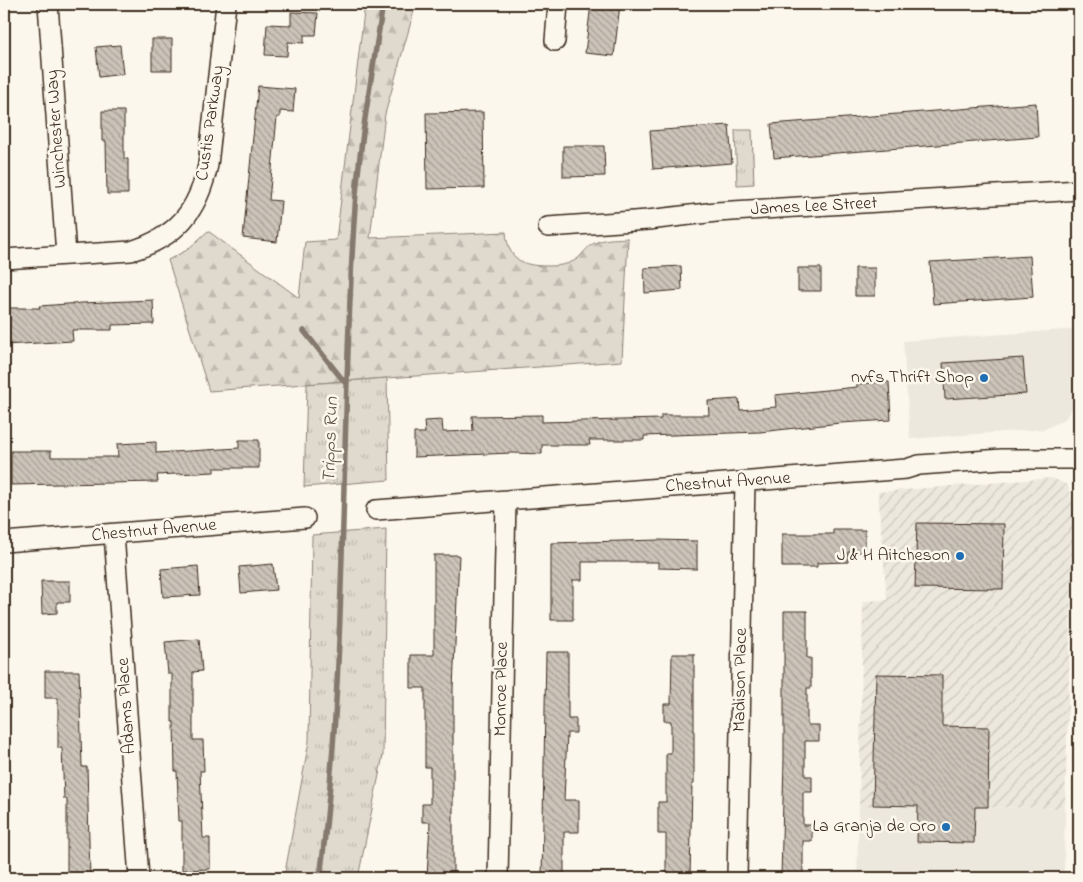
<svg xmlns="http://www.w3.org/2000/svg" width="1083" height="882" font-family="'Indie Flower',sans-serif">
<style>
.built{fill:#ede8dd}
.industrial{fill:url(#industrial-furrows)}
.forest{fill:url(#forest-firs);stroke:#8d8276}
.park{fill:url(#park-tufts);stroke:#8d8276}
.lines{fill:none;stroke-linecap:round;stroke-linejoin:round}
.stream{stroke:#85796d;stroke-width:5.5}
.building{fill:url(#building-back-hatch);stroke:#3b2a1e}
.street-casing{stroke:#3b2a1e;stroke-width:22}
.street{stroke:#fbf7ec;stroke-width:19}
.poi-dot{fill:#1f6fb2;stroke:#fbf7ec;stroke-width:2}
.labels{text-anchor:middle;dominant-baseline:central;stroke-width:5;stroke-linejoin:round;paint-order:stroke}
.street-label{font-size:18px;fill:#3b2a1e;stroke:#fbf7ec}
.poi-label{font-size:18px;fill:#3b2a1e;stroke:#fbf7ec;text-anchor:end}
.water-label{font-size:19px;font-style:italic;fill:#605246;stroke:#fbf7ec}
</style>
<defs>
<pattern id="industrial-furrows" width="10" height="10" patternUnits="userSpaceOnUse" patternTransform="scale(1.25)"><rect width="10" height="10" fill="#ede8dd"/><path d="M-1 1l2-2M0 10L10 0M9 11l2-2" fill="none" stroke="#ccc7bd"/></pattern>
<pattern id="forest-firs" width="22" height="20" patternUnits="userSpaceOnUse" patternTransform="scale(1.25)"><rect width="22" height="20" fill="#dfd9ce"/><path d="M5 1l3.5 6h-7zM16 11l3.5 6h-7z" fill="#c0bab0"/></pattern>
<pattern id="park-tufts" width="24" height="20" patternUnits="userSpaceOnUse" patternTransform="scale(1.25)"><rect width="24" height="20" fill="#dfd9ce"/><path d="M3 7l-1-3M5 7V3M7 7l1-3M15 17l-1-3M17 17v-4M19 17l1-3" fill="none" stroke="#c0bab0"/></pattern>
<pattern id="building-back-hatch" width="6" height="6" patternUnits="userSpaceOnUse" patternTransform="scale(1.25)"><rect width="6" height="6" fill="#ccc4b9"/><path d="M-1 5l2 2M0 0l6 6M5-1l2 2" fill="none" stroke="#a79f96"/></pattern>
</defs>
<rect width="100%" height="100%" fill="#fbf7ec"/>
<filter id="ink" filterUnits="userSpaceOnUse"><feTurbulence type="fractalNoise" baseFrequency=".02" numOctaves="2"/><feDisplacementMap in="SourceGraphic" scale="10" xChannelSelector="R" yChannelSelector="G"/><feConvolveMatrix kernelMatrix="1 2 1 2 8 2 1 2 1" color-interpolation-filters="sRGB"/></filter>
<g filter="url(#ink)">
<path class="built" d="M1078 329 1075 403 1065 419 1045 429 910 439 903 341Z
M859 806 1065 808 1064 878H857Z"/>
<path class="industrial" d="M1052 478 1068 485 1074 508 1065 808 859 806 863 601 887 600 878 492Z"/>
<path class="forest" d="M365 4H416L385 114 370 238 506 232C508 259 521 266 547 266 558 266 568 265 577 259 584 253 588 245 597 242 607 238 618 239 628 238L622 361 209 391 168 260 187 250 208 231 299 298 305 242 336 240Z"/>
<path class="park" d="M735 130H752L754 184 737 185Z
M387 378 389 480 304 487 307 384Z
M386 529 383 755 358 878H284L309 741 312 535Z"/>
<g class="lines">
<path class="stream" d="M304 331 346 384
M320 878C348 661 340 441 354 222 358 150 372 75 383 4"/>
</g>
<path class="building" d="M591 4H620L614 56 585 53Z
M291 12 318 13 316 35H304V43L288 42 287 56 265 55 267 24 291 25Z
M152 39H172V70H152Z
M120 45 123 74 99 77 96 47Z
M258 86 295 89 293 112 280 111V117H277L269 200 281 201 277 242 243 238Z
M1036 103 1038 137 774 158 771 124Z
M102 111H124V159H128V194H107L106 141H102Z
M483 112 484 188 427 189 426 113Z
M729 125 732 163 653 169 650 131Z
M563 146H604L605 176 563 177Z
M1030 256 1033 297 933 304 930 262Z
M681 266 682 290 645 293 644 268Z
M798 268H821V291H798Z
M855 268H875V296H855Z
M153 300 154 324 112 325V330H72L73 341 4 345V308H40L39 306 82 303Z
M1023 358 1026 394 945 399 943 363Z
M889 382 891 420 840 423 760 432 644 436V440H589L590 445H542V454L512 453 414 457V433H425L424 421 442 420 443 432 473 431 472 416 542 415V422L661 419V415H709L708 401 739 399 740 410 776 407 775 395 857 387V384Z
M239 440H259V468H214V472L157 475 158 482 11 485V451H51V457H118L117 444 156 442V453L239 448Z
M917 523 1004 524 1003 589 915 588Z
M833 530H865V552H848V562L817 563V567H782V534H833Z
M658 540 697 541V569L658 568V562H582V580H573V620H551V543Z
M434 555H459L453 688V878H427L430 822H422V804H430V767H425V688H411V655H434Z
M273 564 276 590 241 593 239 567Z
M198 566 200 595 163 597 161 569Z
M41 581H70V602H57V613L42 614Z
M784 611H807V658H811V688H807V725H819V741H805V776H812V792H803V825H812V841H803V878H781L784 760Z
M199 639 202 671 193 672V740H203L204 771H200L203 838H210V869L182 870V821H179L177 771H175L174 722H172V674H168L165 642Z
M546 652H568V719H576V733H567L564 800H579V832H564V878H542Z
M672 654H694V784H692L690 878H666V834H658V802H666V753H671V721H664V704H671Z
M45 671H79L82 767H87L90 878H67V799H64L62 748H58V698H45Z
M876 674 942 675V726L989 727 988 807H975L974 843 917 842 918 806 873 805Z"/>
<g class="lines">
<defs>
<path id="street" d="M48 4 66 255
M555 41 558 4
M548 227 648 220 716 212 1079 190
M4 259 131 251C177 237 198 211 208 165L226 4
M376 510 906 469 919 465 1002 459H1079
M114 534 139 878
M4 542 305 518
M498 878 506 500
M737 878 745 482"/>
</defs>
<use href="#street" class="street-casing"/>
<use href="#street" class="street"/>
</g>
</g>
<g class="poi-dot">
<circle cx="984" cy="378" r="5"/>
<circle cx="960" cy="556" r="5"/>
<circle cx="946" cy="827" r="5"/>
</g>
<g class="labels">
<g class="street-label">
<text transform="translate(211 123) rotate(-82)">Custis Parkway</text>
<text transform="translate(57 129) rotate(-94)">Winchester Way</text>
<text transform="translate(814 207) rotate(-3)">James Lee Street</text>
<text transform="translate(728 483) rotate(-4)">Chestnut Avenue</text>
<text transform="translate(154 531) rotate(-5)">Chestnut Avenue</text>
<text transform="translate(741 680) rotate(-89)">Madison Place</text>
<text transform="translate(502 689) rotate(-89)">Monroe Place</text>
<text transform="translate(127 706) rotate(-94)">Adams Place</text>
</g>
<g class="poi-label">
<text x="974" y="378">nvfs Thrift Shop</text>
<text x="950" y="556">J &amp; H Aitcheson</text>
<text x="936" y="827">La Granja de Oro</text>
</g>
<g class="water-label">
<text transform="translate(331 440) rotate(-88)">Tripps Run</text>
</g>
</g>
<rect width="1083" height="882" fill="none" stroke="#fbf7ec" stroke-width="20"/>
<rect x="10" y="10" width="1063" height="862" fill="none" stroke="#3b2a1e" stroke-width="2" filter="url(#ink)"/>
</svg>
